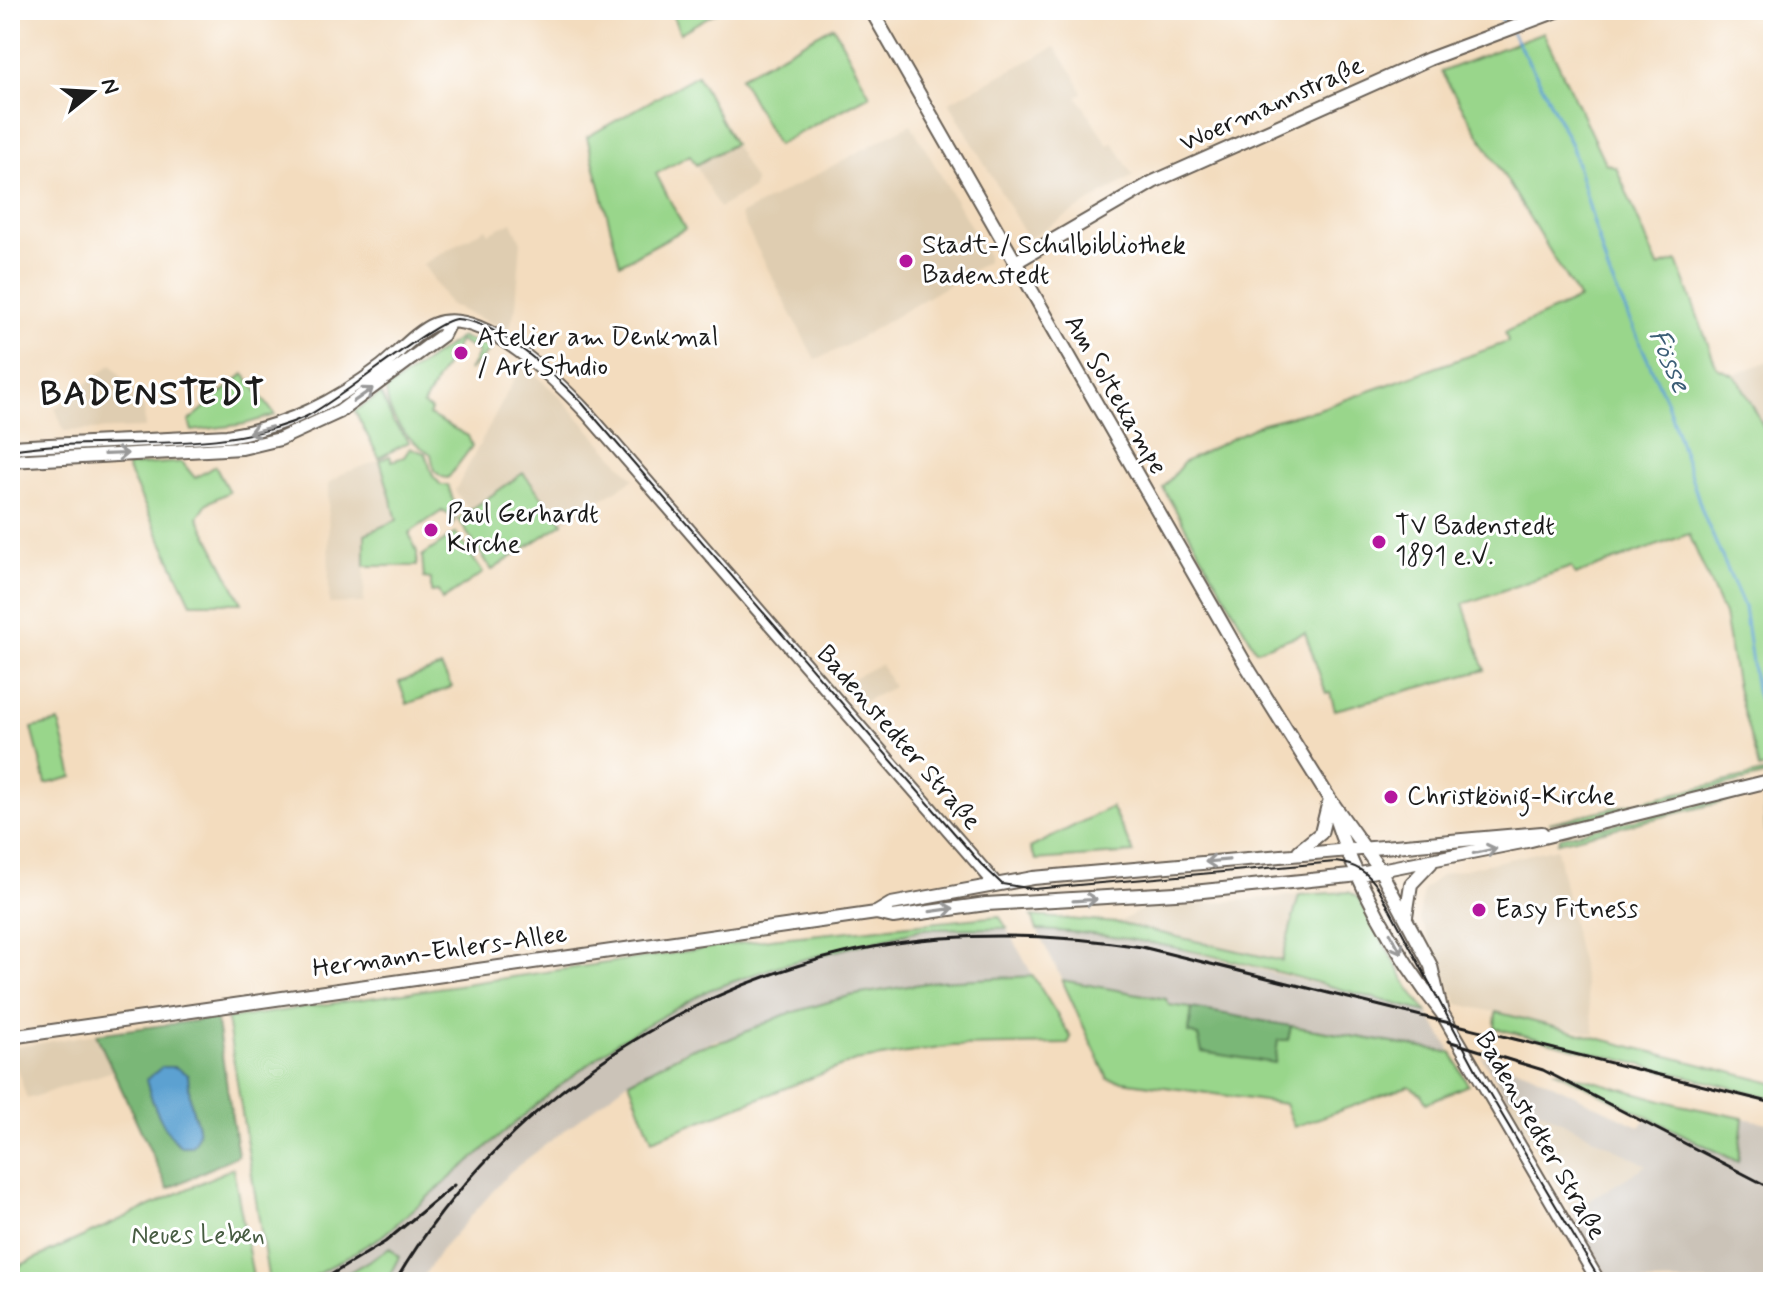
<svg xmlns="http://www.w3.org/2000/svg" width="1783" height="1292" font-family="Mynerve,sans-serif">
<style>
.built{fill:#dfcdb1}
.industrial{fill:#cbc3b8}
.green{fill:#99d68b;stroke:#5a7954;stroke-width:2}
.forest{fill:#7ab777;stroke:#4b6a4a;stroke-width:2}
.water{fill:#5ca1d1;stroke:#3c5e76;stroke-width:2}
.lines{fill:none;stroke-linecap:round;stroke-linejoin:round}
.stream{stroke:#5ca1d1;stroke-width:3}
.tertiary-casing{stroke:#675f55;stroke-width:16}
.tertiary{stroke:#fff;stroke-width:12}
.tram{stroke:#1c1c1c;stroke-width:2}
.rail{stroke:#1c1c1c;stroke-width:3}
.oneway{stroke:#999}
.poi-dot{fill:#b5179e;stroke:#fff;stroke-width:3}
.labels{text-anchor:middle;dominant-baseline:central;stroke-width:6;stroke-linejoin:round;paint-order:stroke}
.street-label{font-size:26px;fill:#1c1c1c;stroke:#fff}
.poi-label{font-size:26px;fill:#1c1c1c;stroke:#fff;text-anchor:start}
.park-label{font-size:26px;fill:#485d43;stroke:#fff}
.water-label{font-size:28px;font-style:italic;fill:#3c5e76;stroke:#fff}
.district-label{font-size:34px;font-weight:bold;letter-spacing:2px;fill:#1c1c1c;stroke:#fff}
</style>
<rect width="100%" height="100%" fill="#fff"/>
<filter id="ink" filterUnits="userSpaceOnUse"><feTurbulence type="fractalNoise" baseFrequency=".0125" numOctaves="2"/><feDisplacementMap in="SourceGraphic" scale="16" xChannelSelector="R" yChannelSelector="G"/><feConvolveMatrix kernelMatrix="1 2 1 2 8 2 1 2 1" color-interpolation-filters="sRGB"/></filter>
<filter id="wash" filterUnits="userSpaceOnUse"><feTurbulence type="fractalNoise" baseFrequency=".006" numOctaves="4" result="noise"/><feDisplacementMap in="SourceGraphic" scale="32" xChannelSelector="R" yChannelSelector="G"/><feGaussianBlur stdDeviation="1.8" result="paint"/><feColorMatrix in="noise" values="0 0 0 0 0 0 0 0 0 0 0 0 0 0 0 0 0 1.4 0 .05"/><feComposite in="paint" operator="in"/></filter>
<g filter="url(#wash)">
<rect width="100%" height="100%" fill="#f3dcbe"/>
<path class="built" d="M1055 47 1076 78 1082 93 1077 96 1108 145 1113 142 1133 176 1028 239 949 102Z
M911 124 988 256 987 262 844 347 815 360 740 215Z
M734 144 755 182 752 189 719 208 696 165Z
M512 222 521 242 516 306 509 331 450 305 423 264 486 228 489 233Z
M1773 359V445L1734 375Z
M523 363 560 397 634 479 563 523 524 473 469 511 455 491Z
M112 364 144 408 145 428 64 431 55 408Z
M380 460 397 520 365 535 364 603 329 604 328 484 342 474Z
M881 664 893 687 857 705 839 685Z
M1557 848 1595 1034 1458 1004 1419 918 1423 890 1443 874Z
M1299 895 1282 961 1117 923 1143 909Z
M96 1034 113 1071 27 1099 10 1048Z
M1506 1097 1516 1098 1648 1165 1571 1212Z"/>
<path class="industrial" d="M922 929H1007L1033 976 938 981 870 991 803 1009 727 1040 719 1039 679 1053 629 1081 510 1172 440 1251 420 1282H386L399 1257 333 1282H304L382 1236 549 1094 620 1040 709 990 778 966Z
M1037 930 1068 931 1169 947 1427 1012 1452 1053 1169 1005 1165 999 1062 980Z
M1481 1056 1528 1072 1640 1127 1646 1118 1737 1161 1743 1118 1773 1124V1282H1610L1571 1212 1647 1165 1516 1098 1506 1097Z"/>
<path class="green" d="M670 10H720L680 33Z
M833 26 870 95 777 145 740 77Z
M1543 32 1605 163 1616 167 1658 267 1677 261 1717 368 1734 375 1741 384 1773 445V765L1759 769 1737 688 1724 615 1689 534 1575 575 1571 567 1463 604 1485 670 1335 710 1330 693H1326L1305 633 1256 650 1163 488 1184 462 1263 423 1319 409 1508 342 1505 332 1579 299 1441 72Z
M697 75 734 144 696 165 690 155 656 174 685 229 620 264 587 137Z
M461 337 491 349 469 371 479 352 459 341 423 405 431 410 429 415 468 436 472 446 448 478C434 477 433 465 431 454 407 439 388 420 386 390Z
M244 374 275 415 245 424 192 431 189 421Z
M381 394 393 422 409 442 379 458 355 411Z
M410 448 425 453 433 476 441 485H448L456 509 453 526 451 516 442 511 409 533 417 552V566H365V534L397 520 380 460 390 456 392 461 404 457Z
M182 462 195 478 215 466 229 492 207 503 198 517 242 603H191L126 466Z
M523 473 563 523 492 570 458 519Z
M456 533 483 573 442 600 438 591 431 592V579L424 578 422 556Z
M441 667 452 687 407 704 399 682Z
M59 722 73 777 46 784 32 728Z
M1771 771 1772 774 1592 818 1549 823Z
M1748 793 1752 795 1558 842 1560 837Z
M1773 797V884L1768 869 1764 800Z
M1111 807 1134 853 1036 860 1030 848Z
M1349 892 1358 898 1409 988 1427 1012C1300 980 1169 935 1037 930L1032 916 1117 923 1282 961 1299 895Z
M999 916 1007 928 922 929 778 966 709 990 620 1040 549 1094 382 1236 304 1282H269L227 1019 770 939Z
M1033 976 1071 1037 1068 1044 953 1046 855 1061 652 1140 629 1081 690 1049 727 1040 784 1015 849 996 938 981Z
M1062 980 1166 999 1169 1005 1192 1008 1189 1033 1288 1040 1291 1026 1452 1053 1468 1085 1426 1103 1421 1094 1409 1086 1294 1127 1285 1104 1108 1079Z
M1496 1012 1773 1083V1098L1495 1028Z
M1554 1070 1680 1105 1743 1118 1738 1162Z
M233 1168 254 1282H10V1270Z
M390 1248 399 1257 386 1282H333Z"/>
<path class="forest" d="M1192 1008 1291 1026 1288 1040H1278L1275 1063 1202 1052 1198 1036 1189 1033Z
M216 1018 238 1155 168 1189 96 1034Z"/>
<path class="water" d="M162 1067H175L188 1075C189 1084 189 1094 191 1103 194 1121 206 1130 191 1146H180C162 1128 152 1104 146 1080Z"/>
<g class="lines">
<path class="stream" d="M1496 10 1507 27
M1512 33 1542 85 1572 147 1608 272 1666 400 1704 516 1744 607 1756 691 1773 740"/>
</g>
</g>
<g filter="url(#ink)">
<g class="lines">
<defs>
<path id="tertiary" d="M871 10 1246 665 1329 798 1380 870 1431 966 1442 1013
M1014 263 1153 182 1429 59 1560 10
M10 447 227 436C286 427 335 402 382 366 397 354 417 331 435 324 483 306 559 383 588 414L995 883
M10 461 242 448 280 439 339 412 443 335 449 323
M1332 809C1355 881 1395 954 1442 1013L1599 1282
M1299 851 1321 833 1328 805
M876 913 891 904 1033 878 1542 833
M1406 916 1411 884 1431 863
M10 1037 876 913 893 917 986 904 1193 892 1350 876 1527 841 1773 780"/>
</defs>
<use href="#tertiary" class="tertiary-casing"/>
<use href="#tertiary" class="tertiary"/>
<path class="tram" d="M10 450C106 435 214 457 305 417 338 402 437 318 457 319 499 321 554 375 582 403L981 864 1002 884 1034 889 1335 862C1355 864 1368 872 1379 889L1482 1081 1601 1282"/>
<path class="rail" d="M1448 1041 1543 1070 1773 1189
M319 1282 385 1242 454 1185
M395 1282C507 1090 722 954 943 938 1010 933 1076 937 1142 947L1773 1103"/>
</g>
<defs><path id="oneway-shaft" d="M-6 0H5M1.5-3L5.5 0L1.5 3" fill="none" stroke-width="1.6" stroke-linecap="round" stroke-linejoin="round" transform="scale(2)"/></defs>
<g class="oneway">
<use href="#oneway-shaft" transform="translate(363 395) rotate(-35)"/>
<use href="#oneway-shaft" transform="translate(260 430) rotate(165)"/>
<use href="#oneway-shaft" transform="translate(116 454) rotate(-2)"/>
<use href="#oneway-shaft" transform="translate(1485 851) rotate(-12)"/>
<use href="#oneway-shaft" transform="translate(1217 861) rotate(175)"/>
<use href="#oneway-shaft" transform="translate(1085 900) rotate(-4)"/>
<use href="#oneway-shaft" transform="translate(942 910) rotate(-8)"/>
<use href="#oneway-shaft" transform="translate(1396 943) rotate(61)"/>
</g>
</g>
<g class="poi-dot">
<circle cx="906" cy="261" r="8"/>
<circle cx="461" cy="353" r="8"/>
<circle cx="431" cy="530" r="8"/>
<circle cx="1379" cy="542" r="8"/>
<circle cx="1391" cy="797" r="8"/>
<circle cx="1479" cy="910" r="8"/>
</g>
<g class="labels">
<g class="street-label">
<text transform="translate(1272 105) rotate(-24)">Woermannstraße</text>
<text transform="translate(1115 395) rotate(60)">Am Soltekampe</text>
<text transform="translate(898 738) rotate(49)">Badenstedter Straße</text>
<text transform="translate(440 952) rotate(-8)">Hermann-Ehlers-Allee</text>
<text transform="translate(1540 1136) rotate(60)">Badenstedter Straße</text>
</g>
<g class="poi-label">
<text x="922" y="246">Stadt-/ Schulbibliothek<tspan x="922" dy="30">Badenstedt</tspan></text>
<text x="477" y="338">Atelier am Denkmal<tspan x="477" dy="30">/ Art Studio</tspan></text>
<text x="447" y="515">Paul Gerhardt<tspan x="447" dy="30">Kirche</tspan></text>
<text x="1395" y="527">TV Badenstedt<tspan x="1395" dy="30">1891 e.V.</tspan></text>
<text x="1407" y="797">Christkönig-Kirche</text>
<text x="1495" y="910">Easy Fitness</text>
</g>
<g class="park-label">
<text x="198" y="1236">Neues Leben</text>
</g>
<g class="water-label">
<text transform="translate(1669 361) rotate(67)">Fösse</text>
</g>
<g class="district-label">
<text x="153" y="394">BADENSTEDT</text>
</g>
</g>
<rect width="1783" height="1292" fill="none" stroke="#fff" stroke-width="40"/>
<g transform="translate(92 92) rotate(72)" stroke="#ffffff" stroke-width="6" paint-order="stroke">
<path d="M0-6L14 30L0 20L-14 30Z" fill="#1c1c1c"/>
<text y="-12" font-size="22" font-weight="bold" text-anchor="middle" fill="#1c1c1c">N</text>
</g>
</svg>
